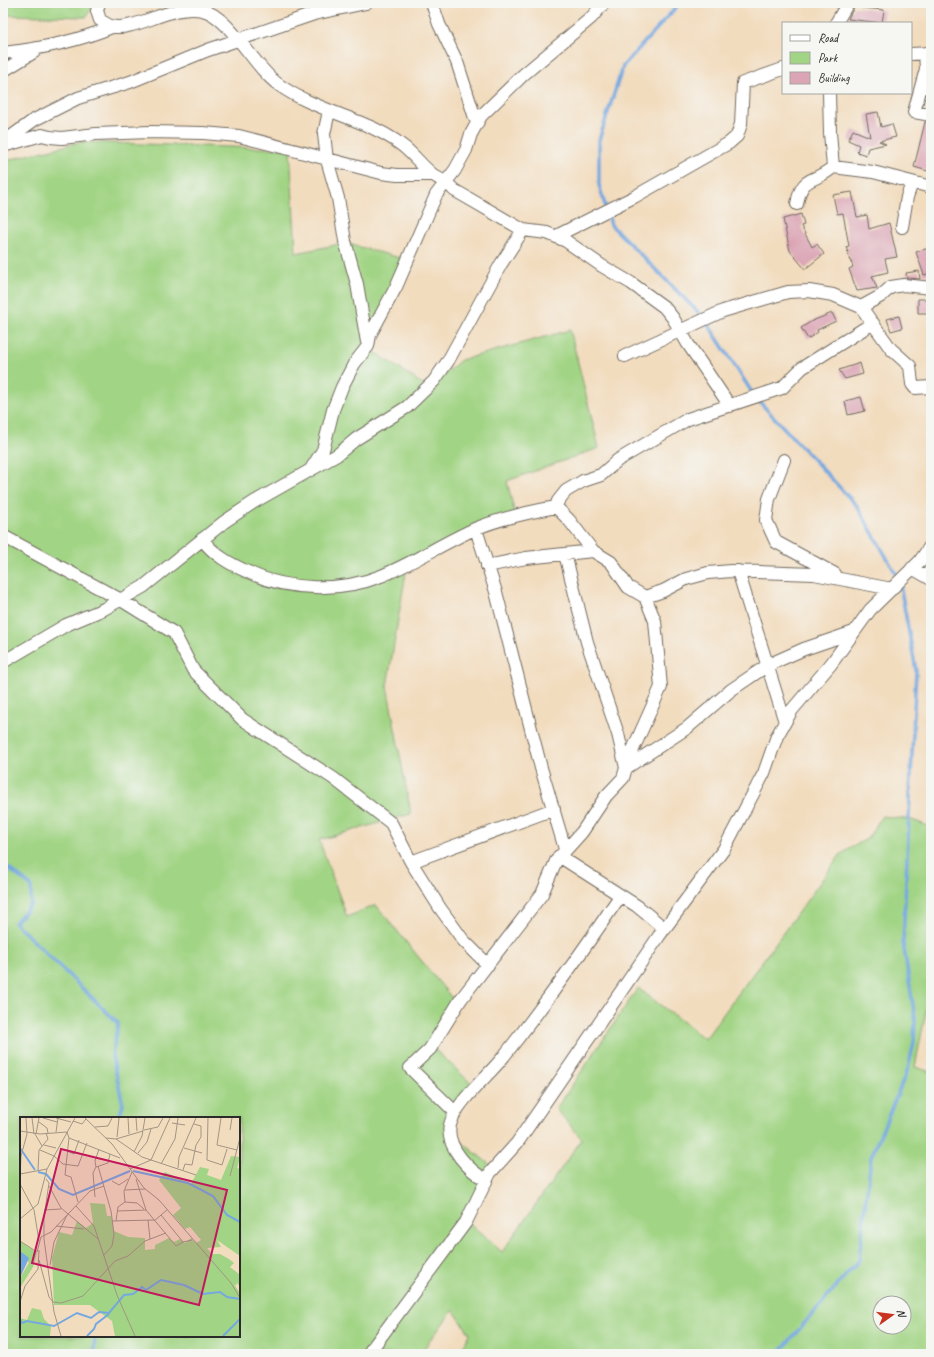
<svg xmlns="http://www.w3.org/2000/svg" width="934" height="1357" font-family="Caveat,sans-serif">
<style>
.green{fill:#a1d484;stroke:#668058;fill-rule:evenodd}
.lines{fill:none;stroke-linecap:round;stroke-linejoin:round}
.stream{stroke:#74a8e0;stroke-width:3.5}
.building{fill:#dba5b5}
.minor-casing{stroke:#71695e;stroke-width:14}
.minor{stroke:#fff;stroke-width:12}
.inset-river{fill:none;stroke:#74a8e0;stroke-width:2}
.inset-road{fill:none;stroke:#a29583;stroke-width:1}
.view{fill:#c2185b;fill-opacity:0.15;stroke:#c2185b;stroke-width:2}
.inset-edge{fill:none;stroke:#2b2b2b;stroke-width:2}
</style>
<rect width="100%" height="100%" fill="#f6f6f2"/>
<filter id="ink" filterUnits="userSpaceOnUse"><feTurbulence type="fractalNoise" baseFrequency=".025" numOctaves="2"/><feDisplacementMap in="SourceGraphic" scale="8" xChannelSelector="R" yChannelSelector="G"/><feConvolveMatrix kernelMatrix="1 2 1 2 8 2 1 2 1" color-interpolation-filters="sRGB"/></filter>
<filter id="wash" filterUnits="userSpaceOnUse"><feTurbulence type="fractalNoise" baseFrequency=".012" numOctaves="4" result="noise"/><feDisplacementMap in="SourceGraphic" scale="16" xChannelSelector="R" yChannelSelector="G"/><feGaussianBlur stdDeviation="0.9" result="paint"/><feColorMatrix in="noise" values="0 0 0 0 0 0 0 0 0 0 0 0 0 0 0 0 0 1.4 0 .05"/><feComposite in="paint" operator="in"/></filter>
<g filter="url(#wash)">
<rect width="100%" height="100%" fill="#f2dcbe"/>
<path class="green" d="M3 3H95L86 17 3 15Z
M81 142 290 149 296 253 345 243 411 261 372 350 428 388 461 360 570 330 599 448 507 481 515 515 407 566 387 686 411 814 319 840 347 917 376 905 456 1003 433 1048 472 1084 449 1132 494 1168 466 1220 502 1252 582 1139 556 1109 638 988 705 1039 841 854 868 838 882 816 912 820 931 827V986L915 1067 931 1072V1354H459L470 1334 453 1310 420 1354H3V161ZM21 1118H239V1336H21ZM880 1303H904V1327H880Z"/>
<g class="lines">
<path class="stream" d="M680 3 623 66 599 140V185L611 225 704 318 755 397 857 506 899 579
M3 864 31 886V904L15 923 118 1023 112 1056 123 1104 119 1118
M94 1354 95 1336
M778 1354 859 1260 871 1157 908 1069 914 1042 915 1018 903 943 916 670 900 585"/>
</g>
<g id="blocks">
<path class="building" d="M854 7 884 10 882 23 848 19Z
M878 112 881 127 892 124 896 137 879 141 886 144 868 148 866 155 857 152 859 145 848 140 853 130 870 137 866 114Z
M925 122H931V172L914 167Z
M852 192 857 217 867 215 869 229 889 223 897 257 885 259 888 272 872 276 877 288 857 291 849 269 853 267 846 247 849 246 843 213 837 214 833 195Z
M801 214 804 225 801 226 812 247 817 244 824 254 805 269 790 251 783 219Z
M929 248 931 254V273L924 275 916 252Z
M919 271 920 279 907 278 906 273Z
M918 299H929V313H918Z
M832 313 836 321 817 330 818 332 808 339 801 328 812 321Z
M899 316 902 328 891 331 887 319Z
M860 363 863 374 845 379 839 370Z
M861 397 865 411 848 415 845 401Z"/>
</g>
</g>
<g filter="url(#ink)">
<use href="#blocks" fill-opacity="0" stroke="#71695e" stroke-width="1"/>
<g class="lines">
<defs>
<path id="minor" d="M99 3 97 11 100 20C104 22 107 25 111 26 133 33 172 3 202 10 230 16 254 68 279 85 303 102 332 111 359 122 374 128 391 136 404 147 414 155 422 166 432 174 440 180 447 182 454 190L523 230 547 233 566 241 602 266 631 283 664 307 673 318 688 344 730 406
M432 3 439 24 457 62 475 118 478 121
M836 23 848 3
M3 53C40 49 78 41 112 27
M925 53 926 69 914 112 931 115
M911 54 931 53
M3 71 34 52
M829 93 830 133 833 167 873 172 931 187
M329 111 324 134 327 160 338 198 345 241 357 284 367 342
M5 141 34 120 78 98 130 82 208 50 314 14 366 3
M3 146 42 135 50 137 62 138 96 134 150 132 203 133 239 136 381 173 397 175H433
M797 204C802 174 814 184 833 167
M902 227 907 197 912 183
M556 236 634 197 729 143 737 136 741 124 743 83 783 69
M861 307 881 296 891 287 904 285 931 288
M625 356 723 311 788 292 809 291 833 295 861 307 891 349 910 366 912 384 915 388 931 387
M784 460 769 499 766 520 776 542 835 574
M311 469 323 450 333 410 342 387 354 364 368 346 370 335 396 287 436 195 455 170 466 150 471 134 481 116 523 75 591 18 604 3
M556 507 558 501 566 491 583 481 601 475 618 460 688 419 782 388 802 368 873 323
M556 507 569 520 593 551
M476 529 496 592 541 768 565 849
M3 536 121 600 174 633 193 670 242 719 333 778 391 823 411 862 440 908 463 940 488 965
M202 539C214 555 230 564 248 572 288 591 341 592 381 576 414 563 444 542 477 528 502 518 529 512 556 507
M565 554 587 642 618 734 626 768
M487 566 526 558 593 551 611 562 628 587 645 597 663 591 686 579 708 573 731 571 814 574 892 589
M912 568 931 579
M738 571 785 722
M3 662 66 625 104 609 143 587 224 522 254 502 337 455 356 439 407 407 434 381 448 361 501 264 523 230
M626 765 661 687 655 621 645 597
M559 856 637 906 665 929
M411 862 554 809
M455 1112 410 1068 430 1049 461 999 542 894 556 861 582 832 606 796 623 778 626 768 687 728 731 690 768 665 804 649 854 632
M486 1180C470 1171 445 1147 450 1125 456 1101 489 1076 504 1056 545 1004 583 951 620 896
M368 1354 466 1222 490 1173 517 1143 659 936 724 849 764 773 777 736 792 710 831 664 870 610 920 561 931 545"/>
</defs>
<use href="#minor" class="minor-casing"/>
<use href="#minor" class="minor"/>
</g>
</g>
<g transform="translate(20 1117)">
<rect width="220" height="220" fill="#f2dcbe"/>
<path d="M211 39 220 40 217 51 220 52V139L197 123 201 130 187 131 192 137H200L209 142 214 146 210 150 219 157 220 152V170L217 166 215 169 220 176V219H95L92 204 70 188H34L32 141 39 115 52 118 57 104 66 111 73 106 70 86 85 87 87 99H91L94 114 108 120 125 121V133L135 132V128L149 121 154 125 160 122 165 126 171 121 176 126 181 123 170 110 165 112 153 98 161 91 139 63 145 55 171 67 180 50 189 52 187 58 201 63ZM0 124 17 136 13 150 0 171V161L9 146 0 134ZM12 191 21 193 24 202 31 209 30 219H0V201L7 203Z" fill="#a1d484"/>
<path d="M0 134 9 141 0 161Z" fill="#74a8e0"/>
<path class="inset-river" d="M0 31 15 53M113 54 168 66 193 79 207 98 220 105M18 55 26 57 39 72 53 78 110 54M0 203 2 206 7 204 34 209 57 196 71 201 79 195 89 196 104 178 113 177 122 170 126 173 141 163 164 168 183 177 200 175 207 180 220 182M67 219 74 212 76 207 89 197M203 219 220 202"/>
<path class="inset-road" d="M12 1 14 17M23 1 37 5M36 1 51 5M65 1 92 27 124 71 139 83 211 166 220 181M108 1 109 17M116 1 117 14M188 1 187 43 202 48 207 32M201 1 197 28 217 33M53 4 62 7 66 2M19 5 27 11 28 16M152 6 165 8M75 10 88 9 92 1M124 13 138 10 143 1M210 13 212 1M0 14 20 17 47 15 49 21 45 58 51 60 58 85M36 15 38 1M15 17 22 29M16 17 19 1M97 20 99 1M49 21 100 41M86 21 96 22 122 40 176 58M96 22 123 14M24 28 36 31M164 31 182 36M20 33 34 39 43 47 58 49 67 26M47 34 54 37 59 23M114 35 122 19 125 1M118 36 127 25 131 12M141 47 155 22 158 1M78 49 91 94 94 117 92 129 84 138M76 50 75 44 79 32M158 51 159 40 176 1M110 52 131 43 150 1M18 53 19 33 28 22 26 16M163 53 165 47 172 48 176 28 181 20V9L174 7M0 57 27 52 55 1M210 59 220 21M0 62 1 39 7 17 6 1M26 62 29 66 24 100V122L34 195 41 219M116 62 126 93 156 129 163 125M92 64 99 68 108 62M0 67 14 93 19 124M29 69 41 91 78 122M105 73 125 72M75 80 73 56 76 50 88 46 90 37M105 85 117 86 124 92M56 89 74 109 97 178 115 219M24 93 41 92M97 94 126 93M141 98 163 125 172 123M0 102 18 87 27 52M128 103 130 122M92 104 134 103M96 104 98 90 105 85 104 74 112 55M134 104 147 93M36 109 64 112M0 124 17 135 21 120 31 115 70 74 84 69M19 143 29 180 33 185 41 186 63 179 95 144 108 139 125 124 146 116M30 148 34 125 47 98M0 185 5 169 18 152 19 133"/>
<path class="view" d="M41 32 207 73 179 188 12 146Z"/>
<rect width="220" height="220" class="inset-edge"/>
</g>
<rect width="934" height="1357" fill="none" stroke="#f6f6f2" stroke-width="16"/>
<rect x="782" y="22" width="130" height="72" fill="#f6f6f2" stroke="#a5a5a2"/>
<rect x="790" y="35" width="20" height="6" fill="#ffffff" stroke="#a5a5a2"/>
<text x="818" y="42" font-size="12" fill="#2b2b2b">Road</text>
<rect x="790" y="52" width="20" height="12" fill="#a1d484" stroke="#a5a5a2"/>
<text x="818" y="62" font-size="12" fill="#2b2b2b">Park</text>
<rect x="790" y="72" width="20" height="12" fill="#dba5b5" stroke="#a5a5a2"/>
<text x="818" y="82" font-size="12" fill="#2b2b2b">Building</text>
<g transform="translate(892 1315) rotate(76)"><circle r="19" fill="#f6f6f2" stroke="#a5a5a2"/>
<path d="M0-3L7 15L0 10L-7 15Z" fill="#c8321e"/>
<text y="-6" font-size="11" font-weight="bold" text-anchor="middle" fill="#2b2b2b">N</text>
</g>
</svg>
